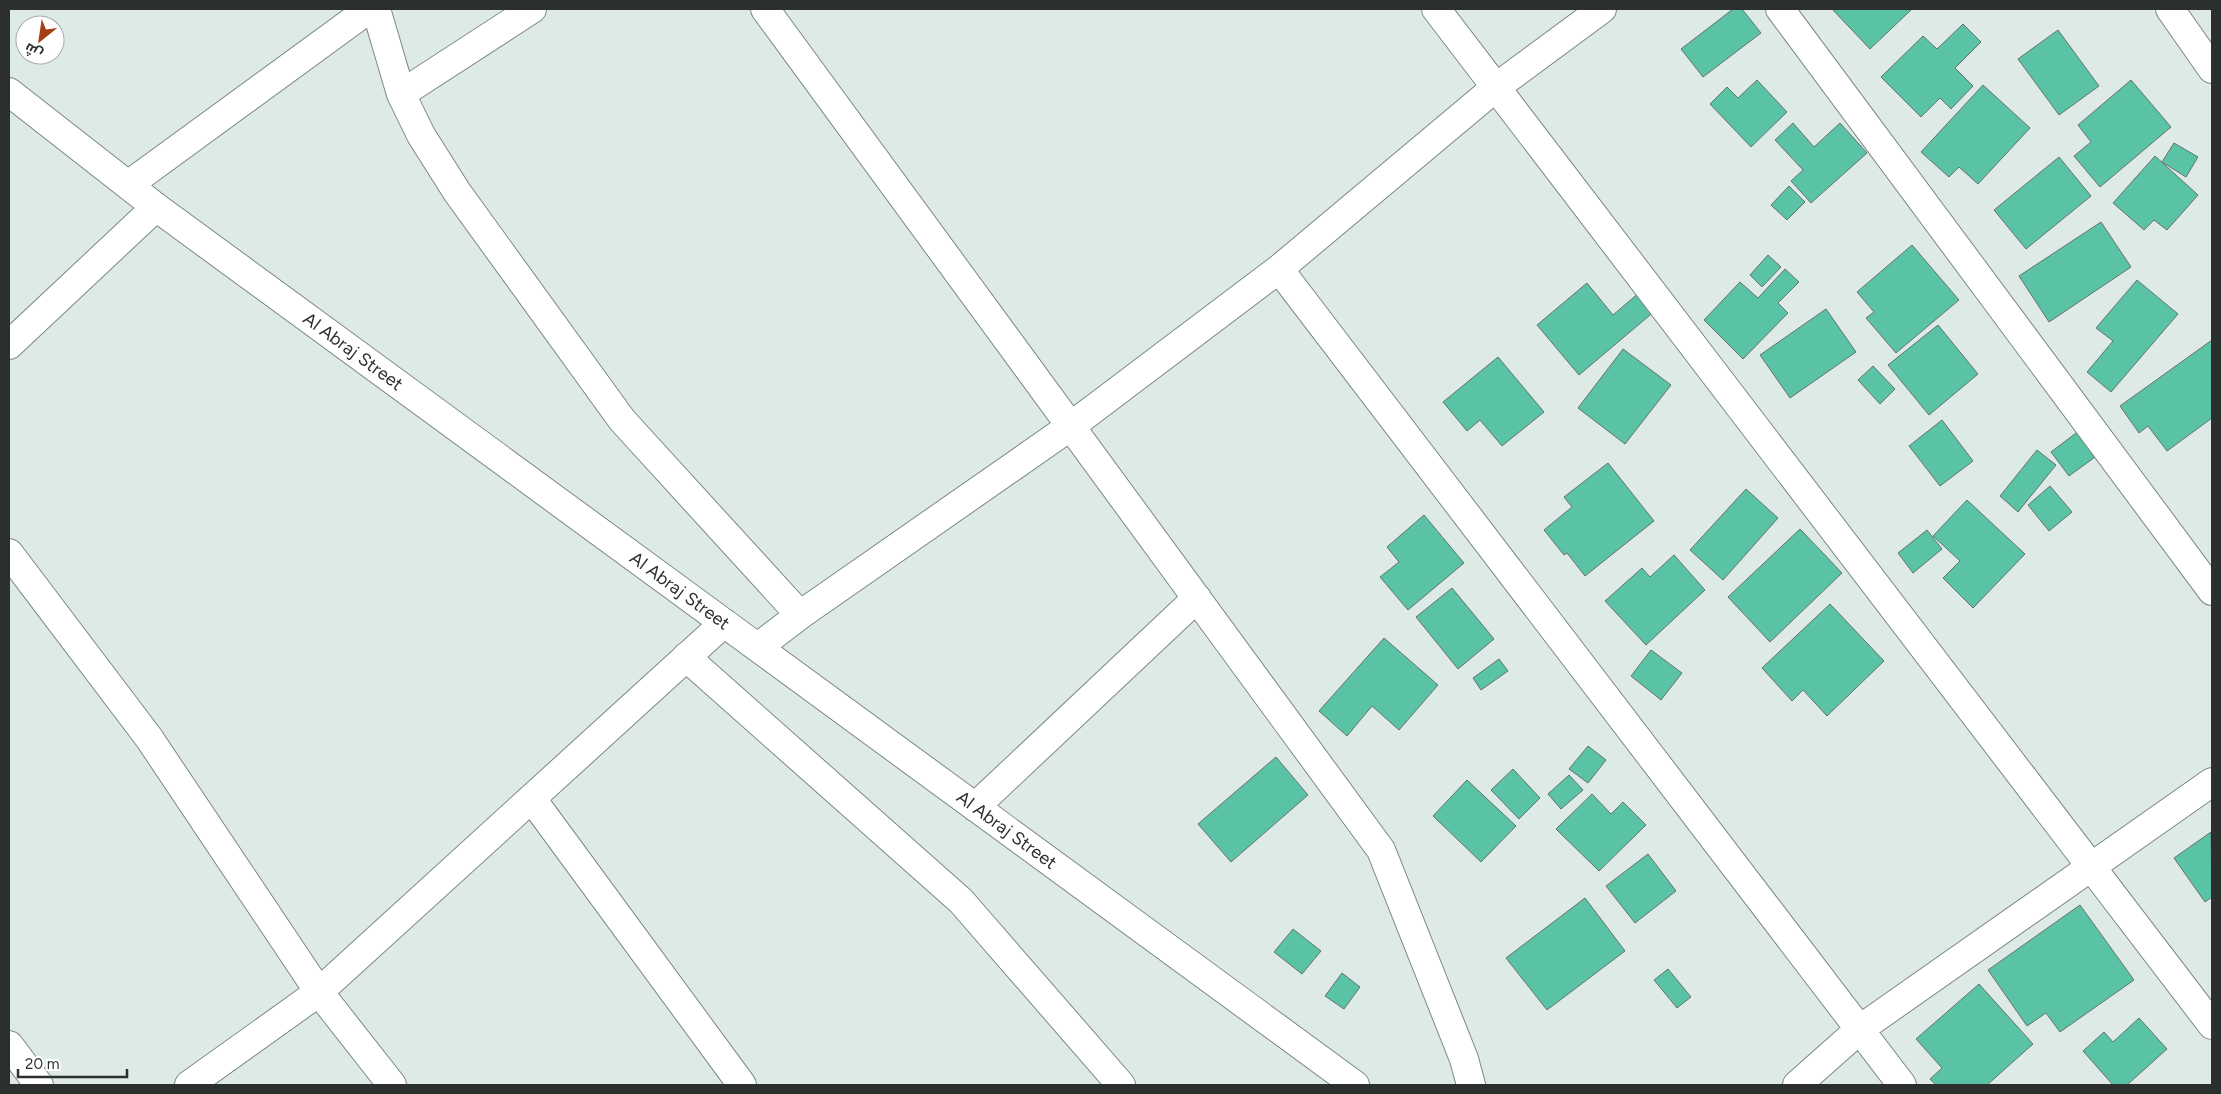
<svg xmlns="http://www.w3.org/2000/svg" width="2221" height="1094" font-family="Figtree,Cairo,sans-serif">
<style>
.building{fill:#5bc3a5;stroke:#66726d}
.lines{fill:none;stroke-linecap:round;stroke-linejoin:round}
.street-casing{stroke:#7c8884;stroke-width:30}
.secondary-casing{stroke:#7c8884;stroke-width:30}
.street{stroke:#fff;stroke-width:28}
.secondary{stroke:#fff;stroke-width:28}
.labels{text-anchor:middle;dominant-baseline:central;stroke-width:4;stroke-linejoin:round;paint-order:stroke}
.street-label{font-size:18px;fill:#2b302f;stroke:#fff}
</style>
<rect width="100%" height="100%" fill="#ddeae5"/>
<path class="building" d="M1733 9H1742L1761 33 1703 77 1681 49Z
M1832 9H1912L1870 49Z
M1963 24 1981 42 1955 68 1973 86 1951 109 1940 98 1921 117 1881 77 1923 36 1937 49Z
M2058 30 2099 86 2059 115 2018 59Z
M1757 80 1787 112 1751 147 1710 104 1727 87 1738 98Z
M2131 80 2171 127 2100 187 2074 156 2091 142 2078 125Z
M1983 85 2030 128 1978 184 1959 167 1949 177 1921 152Z
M1793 123 1814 147 1840 123 1867 153 1811 203 1791 181 1803 170 1775 140Z
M2174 143 2198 157 2186 177 2162 162Z
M2155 156 2198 195 2167 230 2154 220 2144 230 2113 203Z
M2059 157 2091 196 2026 249 1994 210Z
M1789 186 1805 202 1787 220 1771 205Z
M2101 222 2131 267 2049 322 2019 276Z
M1912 245 1959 300 1896 353 1866 318 1874 312 1857 292Z
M1768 255 1781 267 1762 287 1750 275Z
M1785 269 1799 282 1778 303 1788 313 1743 359 1704 320 1740 282 1758 298Z
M2137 280 2178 314 2111 392 2087 372 2113 341 2096 328Z
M1587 283 1613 315 1641 291 1656 310 1579 375 1537 325Z
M1826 309 1856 352 1790 398 1760 355Z
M1938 325 1978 374 1929 415 1888 365Z
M2212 340V418L2167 451 2148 426 2139 433 2120 406Z
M1623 349 1671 385 1625 444 1578 408Z
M1498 357 1544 412 1502 446 1480 420 1467 431 1443 402Z
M1873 366 1895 389 1880 404 1858 380Z
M1942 420 1973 461 1940 486 1909 446Z
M2084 427 2102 452 2069 476 2051 452Z
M2037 450 2056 465 2018 512 2000 496Z
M1608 463 1654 521 1585 576 1567 553 1564 555 1544 530 1572 507 1564 497Z
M2050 486 2072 512 2049 531 2028 505Z
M1746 489 1778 518 1723 580 1690 550Z
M1967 500 2025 554 1973 608 1943 578 1960 561 1933 536Z
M1424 515 1464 563 1408 610 1380 577 1399 562 1387 547Z
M1800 529 1842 573 1770 642 1728 597Z
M1927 530 1942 549 1913 573 1898 553Z
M1674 555 1705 590 1646 645 1605 601 1642 568 1650 577Z
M1452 588 1494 639 1458 669 1416 617Z
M1830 604 1884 661 1827 716 1803 690 1792 701 1762 668Z
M1384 638 1438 685 1399 730 1372 706 1347 736 1319 711Z
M1651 650 1682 673 1661 700 1631 676Z
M1499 659 1508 671 1481 690 1473 678Z
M1588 746 1606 760 1588 783 1569 769Z
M1276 757 1308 795 1231 862 1198 824Z
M1513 769 1540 798 1519 819 1491 790Z
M1569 775 1583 790 1561 809 1548 794Z
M1467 780 1516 826 1481 862 1433 816Z
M1592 794 1611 814 1623 802 1646 825 1599 871 1556 829Z
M2211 832 2212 897 2205 902 2174 858Z
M1648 854 1676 891 1635 923 1606 886Z
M1585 898 1625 951 1547 1010 1506 958Z
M2080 905 2134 980 2060 1032 2046 1013 2027 1026 1988 970Z
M1293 929 1321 951 1302 974 1274 952Z
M1668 969 1691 997 1677 1008 1654 980Z
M1342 973 1360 987 1344 1009 1325 996Z
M1979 984 2033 1044 1987 1085H1936L1930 1079 1942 1068 1916 1039Z
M2139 1018 2167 1049 2127 1085H2113L2083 1051 2104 1032 2113 1042Z"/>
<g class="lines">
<defs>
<path id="street" d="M376 9 401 94 421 135 457 192 622 420 800 615
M765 9 1381 850 1464 1059 1471 1085
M1436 9 2212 1025
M1780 9 2212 591
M2170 9 2212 69
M401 94 532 9
M128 185 369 9
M1279 269 1902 1085
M9 345 156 207
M9 553 149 738 319 992 392 1085
M758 647 800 615 1071 426 1279 269 1495 88 1602 9
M686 657 961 901 1121 1085
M532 799 742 1085
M975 807 1197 598
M9 1045 39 1085
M189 1085 319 992 724 623
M1797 1085 1860 1029 2212 782"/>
<g id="secondary">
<path id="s1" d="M9 92 156 207 1355 1085"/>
</g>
</defs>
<use href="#street" class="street-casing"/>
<use href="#secondary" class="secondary-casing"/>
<use href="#street" class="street"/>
<use href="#secondary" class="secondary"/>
</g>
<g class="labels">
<g class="street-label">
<text stroke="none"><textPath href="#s1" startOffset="431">Al Abraj Street</textPath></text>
<text stroke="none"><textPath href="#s1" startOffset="836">Al Abraj Street</textPath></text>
<text stroke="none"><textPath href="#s1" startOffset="1241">Al Abraj Street</textPath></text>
</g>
</g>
<rect width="2221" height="1094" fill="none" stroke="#2b302f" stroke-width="20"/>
<g transform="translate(40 40) rotate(210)"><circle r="24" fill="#ffffff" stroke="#aaacac"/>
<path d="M0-4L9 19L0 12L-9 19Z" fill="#a54012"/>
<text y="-8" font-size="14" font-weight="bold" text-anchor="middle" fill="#2b302f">ش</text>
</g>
<path d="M18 1069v8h109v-8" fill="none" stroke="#2b302f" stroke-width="2.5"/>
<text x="25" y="1069" font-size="15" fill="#2b302f" stroke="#ffffff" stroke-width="4" paint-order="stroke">20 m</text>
</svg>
